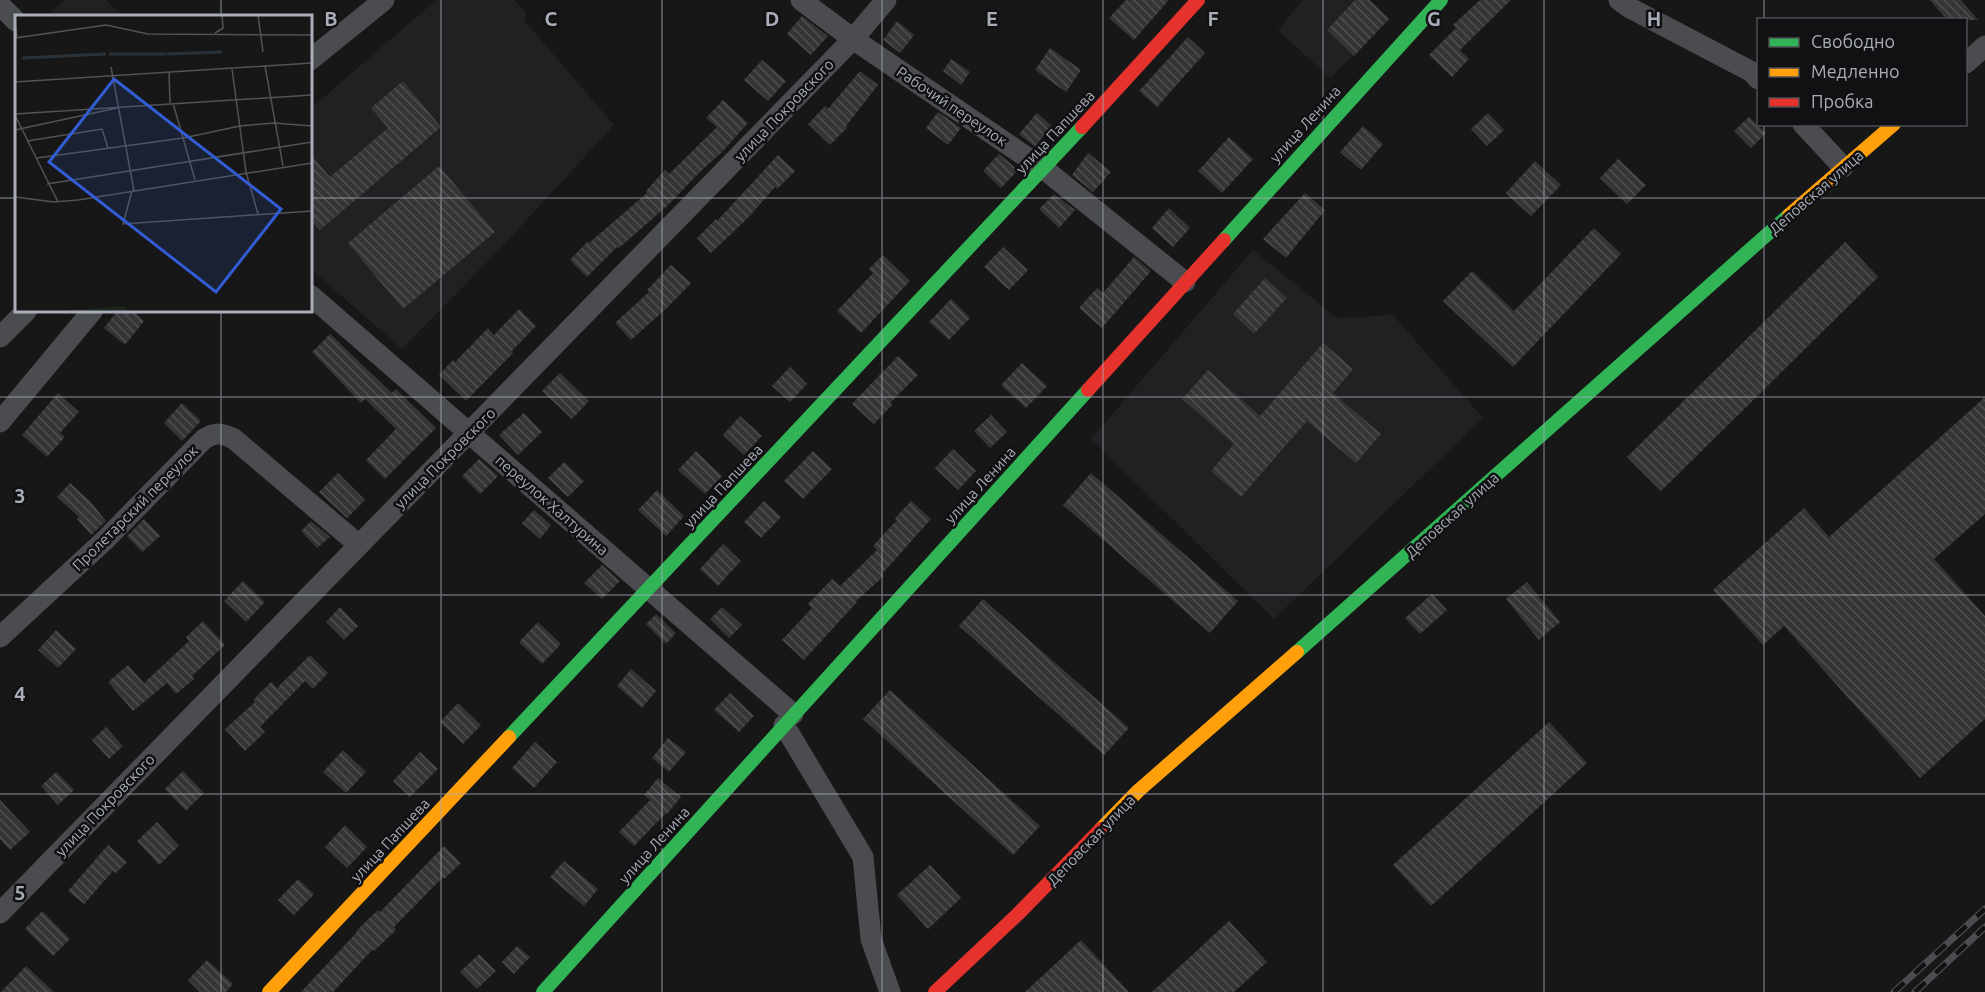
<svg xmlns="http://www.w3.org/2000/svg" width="1985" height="992" font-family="Ubuntu,sans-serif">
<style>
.built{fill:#212123}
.building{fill:url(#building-back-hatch)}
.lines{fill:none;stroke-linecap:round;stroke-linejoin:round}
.street{stroke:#4b4c50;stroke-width:21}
.fast{stroke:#30b455;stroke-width:14}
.slow{stroke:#ff9f0a;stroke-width:14}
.jam{stroke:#e5322d;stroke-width:14}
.rail-casing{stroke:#4b4c4f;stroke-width:7}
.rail{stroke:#111113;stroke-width:4.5;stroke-dasharray:14;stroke-linecap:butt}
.grid{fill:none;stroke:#a8adb8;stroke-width:1.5;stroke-opacity:0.55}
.labels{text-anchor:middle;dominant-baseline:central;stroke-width:5;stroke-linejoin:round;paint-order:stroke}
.street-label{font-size:15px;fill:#a8adb8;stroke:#111113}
.inset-river{fill:none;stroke:#2a3239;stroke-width:3}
.inset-road{fill:none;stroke:#515357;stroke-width:1.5}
.view{fill:#325cd3;fill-opacity:0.15;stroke:#325cd3;stroke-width:3}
.inset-edge{fill:none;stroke:#a8adb8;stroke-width:3}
.grid-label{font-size:20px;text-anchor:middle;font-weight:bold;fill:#a8adb8;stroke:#111113;stroke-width:5;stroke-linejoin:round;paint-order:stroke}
</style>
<defs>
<pattern id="building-back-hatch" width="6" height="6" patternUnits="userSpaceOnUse" patternTransform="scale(1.5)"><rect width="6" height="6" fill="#353536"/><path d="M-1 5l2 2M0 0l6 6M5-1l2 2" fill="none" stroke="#4f5051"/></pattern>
</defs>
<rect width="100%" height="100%" fill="#171717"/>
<path class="built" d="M65 0H106L123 16H46Z
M436 0H514L526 12 524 20 614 125 499 250 402 349 311 269 310 109Z
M1303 0H1370L1390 19 1330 78 1278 30Z
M1253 250 1337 318 1393 315 1483 418 1274 619 1091 439Z"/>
<path class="building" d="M1126 0H1169L1134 40 1109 18Z
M1355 0H1369L1389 19 1354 56 1327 30Z
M1480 0H1511L1460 50 1469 59 1452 77 1429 55 1456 28 1453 25Z
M1930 0H1961L1978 20H1947Z
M802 16 828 36 811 55 787 34Z
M897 21 914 35 900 53 883 40Z
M1188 37 1205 53 1157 107 1139 91Z
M1050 48 1081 70 1066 92 1035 70Z
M951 59 970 72 961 85 943 71Z
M762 60 786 81 768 101 744 80Z
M860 71 878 85 846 126 847 128 830 145 808 124 825 106 828 109Z
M403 81 441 127 320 230 310 219V154L330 177 388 128 371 108Z
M723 100 748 123 722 152 700 172 667 206 619 248 617 247 587 277 570 260 588 241 589 243 647 193 646 191 665 170 669 174 717 127 706 118Z
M938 112 961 128 948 145 926 128Z
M1037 113 1052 126 1035 147 1019 134Z
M1488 113 1504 130 1487 146 1471 129Z
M1749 117 1766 133 1751 148 1734 131Z
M1363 126 1383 144 1361 170 1340 152Z
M1229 137 1253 159 1222 193 1198 171Z
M1088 153 1111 172 1093 192 1072 175Z
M999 154 1018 170 1001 188 983 171Z
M778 155 795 171 777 189 775 187 747 219 711 253 697 238 716 219 717 221Z
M1618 159 1646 185 1627 204 1600 178Z
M1535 161 1561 185 1531 216 1506 193Z
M439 166 495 232 403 309 348 243Z
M1305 193 1325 210 1286 258 1263 239Z
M1054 194 1075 210 1059 228 1039 209Z
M1169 208 1190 228 1173 247 1152 228Z
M1594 228 1621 254 1513 367 1443 301 1472 271 1514 311Z
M1845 242 1878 277 1661 491 1627 457Z
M1003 247 1028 270 1009 290 984 267Z
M883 255 910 281 861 333 837 311 873 273 869 269Z
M1134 257 1151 271 1102 328 1079 308 1097 288 1103 293Z
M671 265 691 283 667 308 631 340 615 323 649 292 647 290Z
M1265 278 1287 298 1254 334 1233 314Z
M951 299 970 318 949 340 929 322Z
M519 309 536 326 512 351 513 353 466 401 439 375 453 360 455 362 488 328 494 335Z
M118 310H132L144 321 125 345 104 328Z
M330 334 392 393 396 389 436 428 385 479 366 460 396 429 365 399 361 403 312 352Z
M1323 343 1353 369 1333 393 1381 434 1356 463 1307 421 1241 497 1211 471 1234 444 1182 399 1208 370 1260 416Z
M898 356 918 375 890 403 892 405 874 424 852 404Z
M1022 363 1047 386 1026 408 1001 385Z
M790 367 807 384 790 402 772 386Z
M560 373 589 401 572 419 542 391Z
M58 393 79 412 60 433 65 437 47 457 22 435Z
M1985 397V514L1934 559 1985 616V719L1920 778 1784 626 1763 645 1713 590 1804 508 1829 537Z
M182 403 201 421 182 441 164 423Z
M524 413 542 432 518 455 499 435Z
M991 415 1007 432 990 448 974 431Z
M740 416 762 436 744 455 723 435Z
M953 449 976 471 958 490 935 468Z
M696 451 722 476 705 494 678 470Z
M813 451 832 469 803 499 784 481Z
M479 459 498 476 480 494 462 476Z
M564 462 584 481 568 497 548 478Z
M338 473 365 500 347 518 319 492Z
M1091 473 1238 601 1210 633 1063 505Z
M70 483 90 501 106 521 91 535 77 519 79 517 57 497Z
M657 490 684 516 666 536 638 510Z
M764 501 781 517 761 538 744 522Z
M911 501 931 519 882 574 884 576 856 601 857 602 804 660 782 640 812 608 808 604 832 579 840 586 877 550 873 546 897 520 895 518Z
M534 510 551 525 540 539 522 523Z
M144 519 160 536 142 552 127 536Z
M311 521 330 537 317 548 301 531Z
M723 544 741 561 718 586 700 569Z
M602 565 620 581 602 599 584 583Z
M243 581 265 602 246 622 224 601Z
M1527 582 1560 622 1539 640 1506 599Z
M1432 594 1447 610 1420 634 1405 618Z
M983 599 1129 728 1104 755 959 626Z
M340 607 358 626 344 640 326 622Z
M722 607 742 625 729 638 710 619Z
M656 614 676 633 666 644 646 624Z
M203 621 225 645 192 676 194 679 176 694 167 683 133 711 108 682 128 665 144 683 189 641 186 637Z
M538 622 561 644 542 664 519 642Z
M56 630 76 649 58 668 38 650Z
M310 655 328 673 313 689 305 681 260 727 265 732 245 751 225 729 255 702 253 700 271 682 277 688Z
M631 669 656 691 642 708 617 686Z
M890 690 1040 826 1013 855 863 719Z
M730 693 754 716 739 732 714 710Z
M458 703 481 725 463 744 440 722Z
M1549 722 1587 763 1431 906 1393 865Z
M106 727 123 746 109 759 92 740Z
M668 738 686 752 669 772 652 758Z
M535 742 557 762 534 788 512 768Z
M343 750 366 772 346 793 323 772Z
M420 752 438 769 410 797 393 781Z
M183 771 204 793 186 811 165 789Z
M56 772 74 790 58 805 41 786Z
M658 778 681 797 667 814 666 813 634 846 619 832 650 800 644 795Z
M0 800 30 832 10 850 0 839Z
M157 822 179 846 159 865 137 841Z
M345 825 367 847 347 868 325 847Z
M108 845 127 862 116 873 113 871 84 904 68 891Z
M444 846 461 863 444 879 442 878 394 927 396 930 374 951 373 949 333 992H301L357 932 356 931 378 910 380 912Z
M564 861 598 889 584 906 550 877Z
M930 865 961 898 928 929 897 895Z
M298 879 314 894 294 915 278 900Z
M42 911 70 939 53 956 25 929Z
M1229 921 1267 962 1234 992H1152Z
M1081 940 1129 992H1025Z
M517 946 530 957 514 974 502 962Z
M479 954 496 971 477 989 460 972Z
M207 960 233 984 226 992H200L188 980Z
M26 966 54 992H1Z"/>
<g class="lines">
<path class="street" d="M801 0 853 39 1044 169 1185 282
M1619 0 1630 8 1752 72 1758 79
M0 5 16 21
M310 60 384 0
M1966 63 1985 46
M1803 124 1843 167
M310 295 793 714
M0 337 27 310
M0 422 93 310
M0 637 106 539 204 439C216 432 222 433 234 439L359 545
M784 725 863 857 871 939 890 992
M0 913 853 39 886 0"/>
<path class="fast" d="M1224 240 1441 0
M1297 652 1789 215
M509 737 1082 127
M543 992 1088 390"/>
<path class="slow" d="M1789 215 1894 124
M1101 829 1138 791 1297 652
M269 992 509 737"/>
<path class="jam" d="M1082 127 1198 0
M1088 390 1224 240
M935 992 1018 914 1101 829"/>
<defs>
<path id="rail" d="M1894 992 1985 909
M1915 992 1985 927"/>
</defs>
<use href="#rail" class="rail-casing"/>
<use href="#rail" class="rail"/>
</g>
<path class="grid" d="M221 0V16M441 0V992M662 0V992M882 0V992M1103 0V992M1323 0V992M1544 0V992M1764 0V20M1764 124V992M0 198H16M310 198H1985M221 310V992M0 397H1985M0 595H1985M0 794H1985"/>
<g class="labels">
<g class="street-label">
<text transform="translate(952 106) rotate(34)">Рабочий переулок</text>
<text transform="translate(784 110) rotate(-46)">улица Покровского</text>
<text transform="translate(1305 124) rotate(-48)">улица Ленина</text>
<text transform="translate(1055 132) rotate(-47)">улица Папшева</text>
<text transform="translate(1816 192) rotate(-41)">Деповская улица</text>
<text transform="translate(445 458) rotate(-45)">улица Покровского</text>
<text transform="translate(980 485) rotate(-48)">улица Ленина</text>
<text transform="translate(723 486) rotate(-47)">улица Папшева</text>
<text transform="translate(552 505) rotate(41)">переулок Халтурина</text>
<text transform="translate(135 508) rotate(-45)">Пролетарский переулок</text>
<text transform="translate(1452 515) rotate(-42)">Деповская улица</text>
<text transform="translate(105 805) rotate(-46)">улица Покровского</text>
<text transform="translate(390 840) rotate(-47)">улица Папшева</text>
<text transform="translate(1091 840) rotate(-46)">Деповская улица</text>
<text transform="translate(654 845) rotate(-48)">улица Ленина</text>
</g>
</g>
<g transform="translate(15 15)">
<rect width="297" height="297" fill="#171717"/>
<path d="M110 291 111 296 103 297H32Z" fill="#1d241e"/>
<path class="inset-river" d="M94 39H151M152 39 207 37M7 43 91 39"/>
<path class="inset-road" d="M243 0 248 37M0 5 2 23M200 18 208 13 207 0M0 23 91 10 133 19 297 20M250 51 268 151M96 52 119 176M217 54 231 157 243 199M154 57 155 88M0 67 297 48M158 88 180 165M0 99 297 80M0 100 43 187M0 115 102 93M12 126 87 114 93 133M22 143 168 123 225 111 259 108 297 111M32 169 297 127M117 176 108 209 297 196M0 182 39 187 63 185 297 148"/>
<path class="view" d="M99 64 266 194 201 277 34 147Z"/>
<rect width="297" height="297" class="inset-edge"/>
</g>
<g class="grid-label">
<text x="331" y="26">B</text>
<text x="551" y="26">C</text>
<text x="772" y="26">D</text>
<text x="992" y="26">E</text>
<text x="1213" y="26">F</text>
<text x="1434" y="26">G</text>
<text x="1654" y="26">H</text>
<text x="20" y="503">3</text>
<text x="20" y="701">4</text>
<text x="20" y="900">5</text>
</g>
<rect x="1757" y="18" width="210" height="108" fill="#111113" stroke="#4d4f55" stroke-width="1.5"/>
<rect x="1769" y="38" width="30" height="9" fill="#30b455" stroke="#4d4f55" stroke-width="1.5"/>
<text x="1811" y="48" font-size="18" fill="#a8adb8">Свободно</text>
<rect x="1769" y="68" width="30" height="9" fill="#ff9f0a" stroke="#4d4f55" stroke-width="1.5"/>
<text x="1811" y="78" font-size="18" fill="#a8adb8">Медленно</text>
<rect x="1769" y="98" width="30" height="9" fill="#e5322d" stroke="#4d4f55" stroke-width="1.5"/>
<text x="1811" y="108" font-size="18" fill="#a8adb8">Пробка</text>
</svg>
